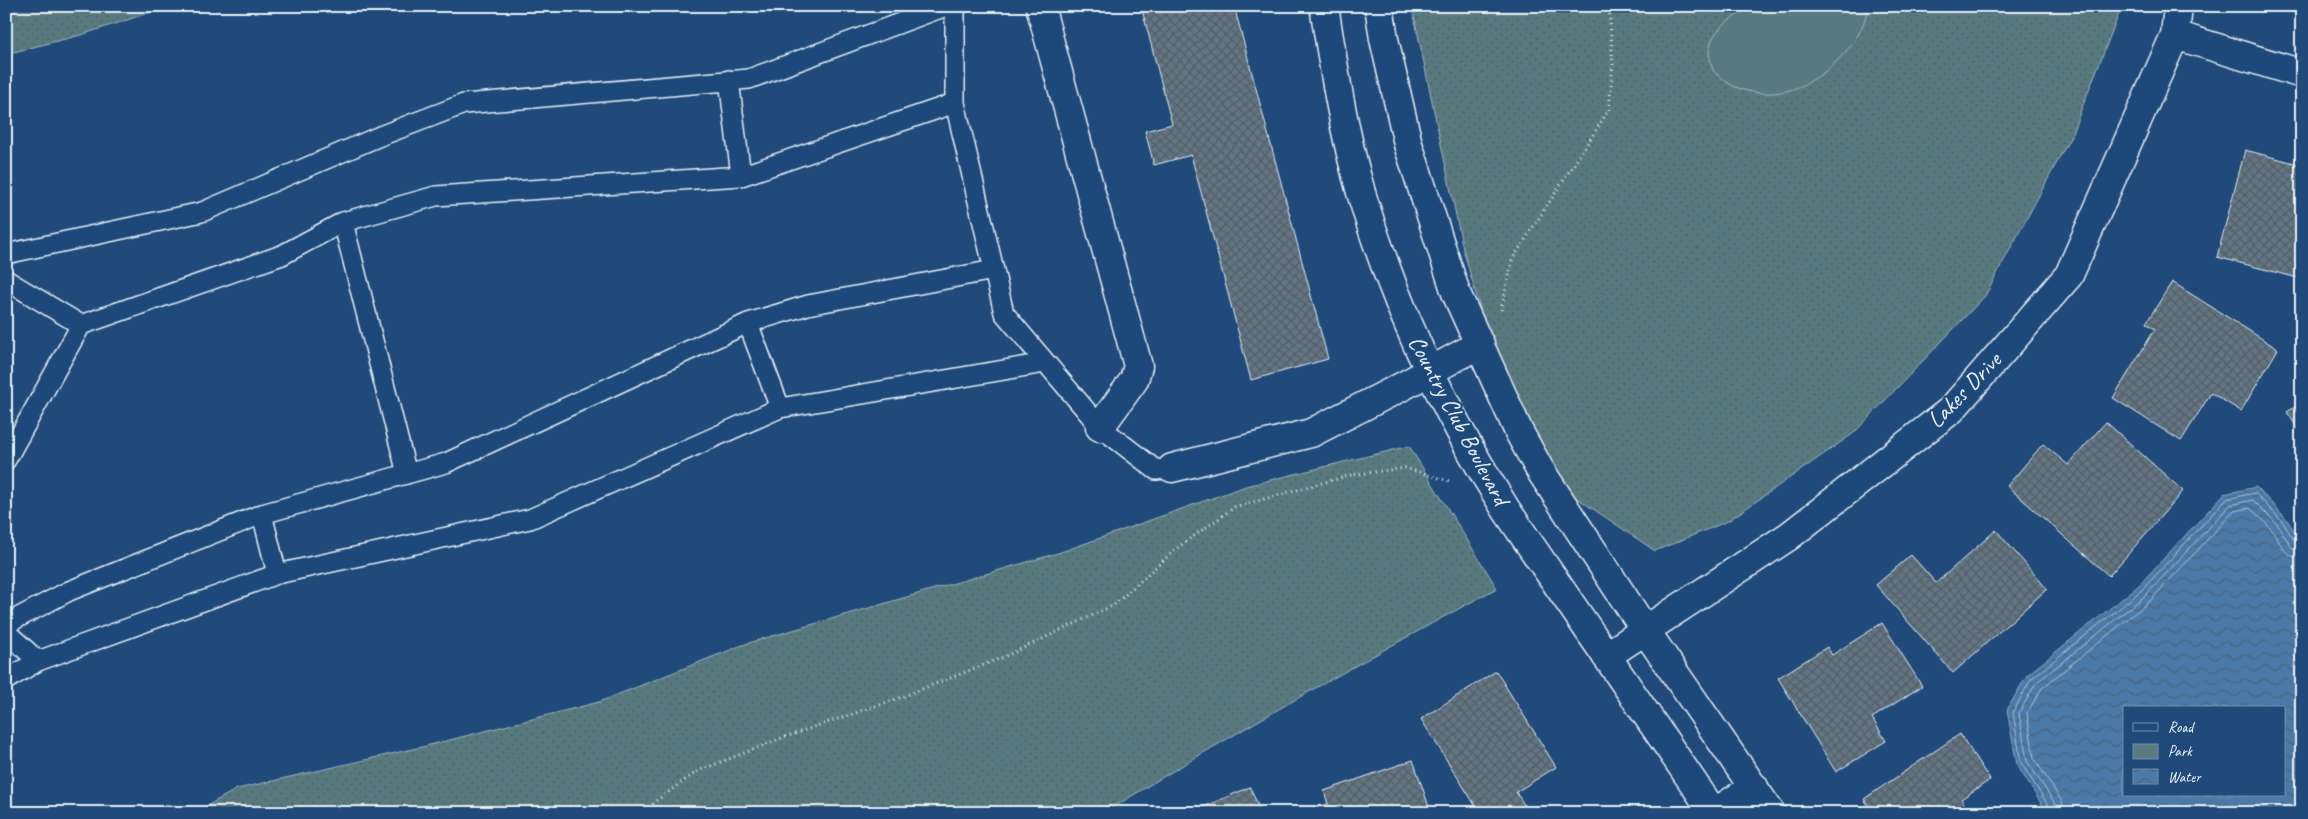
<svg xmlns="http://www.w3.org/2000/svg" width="2308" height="819" font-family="Caveat,sans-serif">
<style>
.green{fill:url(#green-dots);stroke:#a0b6bc}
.pitch{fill:#597a7f;stroke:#a0b6bc}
.water{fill:url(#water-waves);stroke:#8aaac8;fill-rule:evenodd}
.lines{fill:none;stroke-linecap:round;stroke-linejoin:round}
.shore{stroke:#aac1d8;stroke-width:1}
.building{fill:url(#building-cross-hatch);stroke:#e8f1f8}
.lane-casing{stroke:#e8f1f8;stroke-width:22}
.street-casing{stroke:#e8f1f8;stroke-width:31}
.path{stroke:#e8f1f8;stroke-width:3;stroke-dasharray:1 4;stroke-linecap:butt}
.lane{stroke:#1f4a7a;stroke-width:19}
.street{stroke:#1f4a7a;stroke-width:28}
.labels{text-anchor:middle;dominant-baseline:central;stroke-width:4;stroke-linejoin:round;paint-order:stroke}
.street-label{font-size:24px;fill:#e8f1f8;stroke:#1f4a7a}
</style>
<defs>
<pattern id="green-dots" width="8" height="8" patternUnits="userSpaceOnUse" patternTransform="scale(1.25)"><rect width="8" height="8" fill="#597a7f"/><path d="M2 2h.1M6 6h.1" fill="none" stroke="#506164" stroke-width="1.8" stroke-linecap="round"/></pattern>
<pattern id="water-waves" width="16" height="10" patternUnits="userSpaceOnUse" patternTransform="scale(1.25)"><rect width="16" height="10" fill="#4c7aa8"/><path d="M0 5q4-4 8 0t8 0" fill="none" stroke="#49647e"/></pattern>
<pattern id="building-cross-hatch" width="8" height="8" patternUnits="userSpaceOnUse" patternTransform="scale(1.25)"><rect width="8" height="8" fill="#627482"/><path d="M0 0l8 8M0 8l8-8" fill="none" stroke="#545e66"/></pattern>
</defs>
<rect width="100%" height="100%" fill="#1f4a7a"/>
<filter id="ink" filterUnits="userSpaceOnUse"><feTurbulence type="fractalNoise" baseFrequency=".02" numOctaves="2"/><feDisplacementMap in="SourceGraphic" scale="10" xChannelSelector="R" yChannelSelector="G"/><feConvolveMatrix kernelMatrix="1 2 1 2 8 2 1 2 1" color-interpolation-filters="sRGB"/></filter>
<g filter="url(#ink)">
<path class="green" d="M6 6H170L81 35 6 54Z
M1412 6H2122L2070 138 1985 296 1854 433 1728 521 1655 551 1571 494 1501 381 1463 249Z
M1409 446 1497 588C1364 660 1233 733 1104 813H194L237 789 426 746 599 702 745 644 1058 553 1246 486Z"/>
<path class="pitch" d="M1754 6H1869C1866 15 1863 27 1858 35 1832 75 1787 106 1738 88 1729 85 1720 76 1713 71 1712 65 1709 57 1709 51 1712 27 1735 16 1754 6Z"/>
<path class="water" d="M2256 487 2286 518 2302 543V813H2047L2017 765 2007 710 2027 675 2138 586 2224 494ZM2124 708H2284V795H2124Z"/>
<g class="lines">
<path class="shore" d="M2051 813 2050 808 2021 763 2013 712 2031 679 2142 590 2226 499 2255 493 2282 521 2296 543 2302 545
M2057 813 2056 805 2027 761 2019 713 2036 683 2146 595 2230 505 2253 500 2277 524 2292 548 2302 551
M2065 813 2062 802 2034 758 2027 713 2042 688 2151 600 2234 511 2250 508C2257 515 2265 521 2271 529 2281 541 2283 558 2302 559"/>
</g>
<path class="building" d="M1141 6H1234L1328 359 1251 380 1191 155 1154 165 1145 131 1172 124Z
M2245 150 2302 165 2298 188 2302 189V279L2217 257Z
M2172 282 2278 349 2241 411 2211 393 2181 441 2113 398 2155 329 2146 323Z
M2302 403V435L2287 412Z
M2106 422 2183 491 2109 576 2007 486 2043 444 2068 465Z
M1996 530 2047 589 1953 673 1876 585 1911 555 1936 583Z
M1882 623 1922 686 1872 718 1886 741 1836 772 1778 678 1827 647 1832 655Z
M1496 671 1556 767 1516 792 1529 813H1480L1421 719Z
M1960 734 1990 780 1961 799 1970 813H1873L1864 799Z
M1413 760 1431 813H1302L1328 804 1324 791Z
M1250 787 1261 813H1195L1194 811Z"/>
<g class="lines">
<defs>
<path id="lane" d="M955 6V103L1004 313 1100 427 1156 470 1172 468
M729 80 741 176
M343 222 407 474
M6 254 202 212 380 136 464 104 749 79 946 6
M6 280 81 325
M748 323 780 408 1045 363
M6 460 81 325 282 255 343 222 436 196 741 176 955 103
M277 574 530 519 780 408
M6 624 69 591 262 514 446 463 748 323 808 305 994 270
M6 632 38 661
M6 680 38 661 277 574 262 514"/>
<path id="street" d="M1040 6 1138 366 1134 380 1100 427
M1324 6C1334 70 1344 134 1362 196 1395 307 1445 413 1507 511L1714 813
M1379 6 1384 39 1408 144 1456 293 1519 432 1540 470 1645 630 1771 813
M2175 35 2302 74
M1172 468 1311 433 1403 386 1480 344
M1606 656 1789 536 1951 410 2069 275 2175 35 2178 6
M1714 813 1754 787"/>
</defs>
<use href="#lane" class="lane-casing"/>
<use href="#street" class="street-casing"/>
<path class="path" d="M1501 310 1513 258 1609 110 1613 64 1609 6
M648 813 654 802 698 771 782 738 899 698 1004 657 1114 605 1177 548 1235 507 1351 475 1405 468 1449 481 1451 479"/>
<use href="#lane" class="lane"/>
<use href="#street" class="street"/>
</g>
</g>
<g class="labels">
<g class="street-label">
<text transform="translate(1964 390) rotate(-46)">Lakes Drive</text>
<text transform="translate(1459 420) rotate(62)">Country Club Boulevard</text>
</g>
</g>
<rect width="2308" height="819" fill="none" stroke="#1f4a7a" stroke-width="25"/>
<rect x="12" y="12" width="2283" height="794" fill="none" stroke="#e8f1f8" stroke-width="2" filter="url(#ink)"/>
<rect x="2123" y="706" width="162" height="90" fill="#1f4a7a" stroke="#6f8dac"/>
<rect x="2133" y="723" width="25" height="8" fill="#1f4a7a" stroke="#6f8dac"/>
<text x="2168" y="732" font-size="15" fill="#e8f1f8">Road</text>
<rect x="2133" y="744" width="25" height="15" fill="#597a7f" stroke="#6f8dac"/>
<text x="2168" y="756" font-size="15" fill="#e8f1f8">Park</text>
<rect x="2133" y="769" width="25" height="15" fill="url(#water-waves)" stroke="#6f8dac"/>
<text x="2168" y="782" font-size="15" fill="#e8f1f8">Water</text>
</svg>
